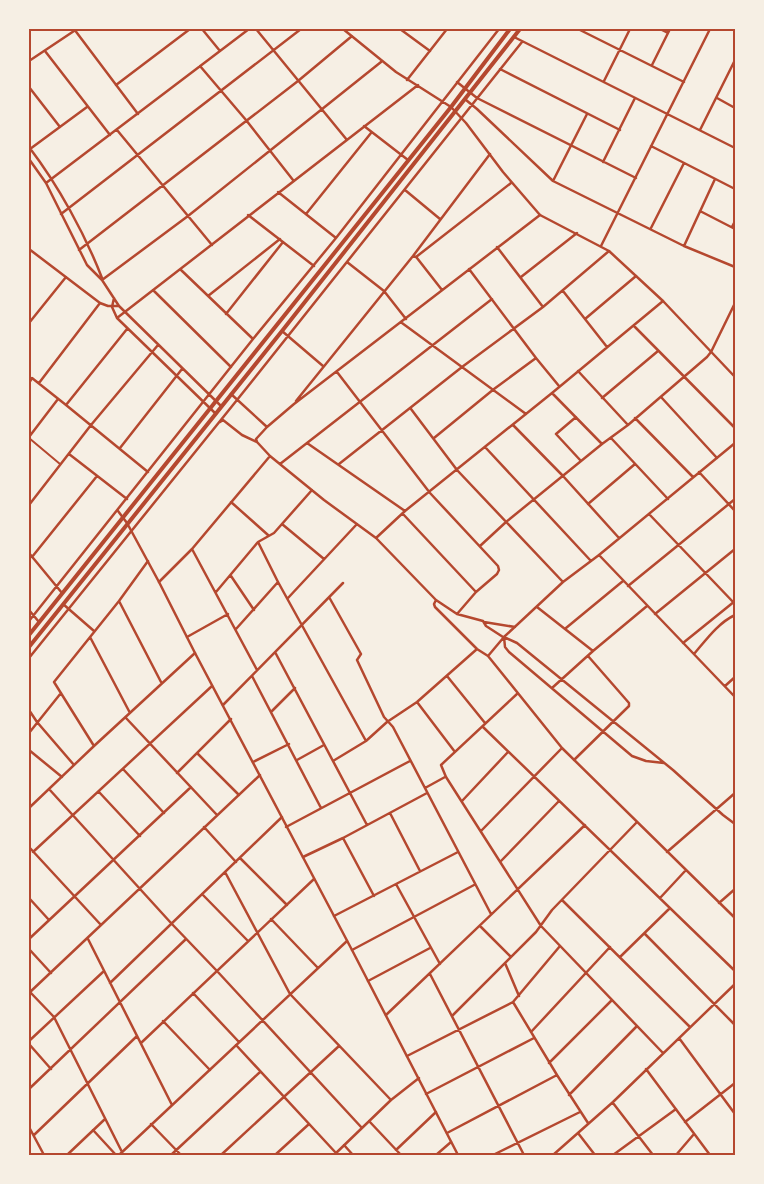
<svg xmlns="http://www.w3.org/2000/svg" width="764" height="1184" font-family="'Open Sans',sans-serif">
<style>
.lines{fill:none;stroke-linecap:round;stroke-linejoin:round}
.pedestrian{stroke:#b5482f;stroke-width:2}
.minor{stroke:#b5482f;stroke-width:2.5}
.tertiary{stroke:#b5482f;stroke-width:2.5}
.trunk{stroke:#b5482f;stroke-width:4}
.neatline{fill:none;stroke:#b5482f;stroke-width:2}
</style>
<rect width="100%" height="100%" fill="#f6efe4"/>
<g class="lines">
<path class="pedestrian" d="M29 438 60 464"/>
<path class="minor" d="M74 29 138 114
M202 29 220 51
M256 29 347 140
M343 29 396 72 451 107
M400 29 430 51
M578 29 684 82
M660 29 668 33
M514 37 735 148
M45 51 110 135
M29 61 77 29
M652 65 670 29
M200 66 246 120 293 180
M500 69 620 130
M407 80 447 29
M604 81 630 29
M457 82 477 98 636 178
M116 85 190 29
M29 87 60 127
M717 98 735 108
M466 100 477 109 553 181 684 246 735 267
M364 126 408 160
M117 130 212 245
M700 130 735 60
M651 146 735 189
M29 147C58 185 85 234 102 278
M30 149 87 107
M29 159 46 183 87 265 102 280 119 306 221 406
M603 162 635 98
M553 181 587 114
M46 183 249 29
M405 190 440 219
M278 192 336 238
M700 211 735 229
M61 214 301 29
M306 214 371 133
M248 215 314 266
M732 227 735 221
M651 228 684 163
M601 246 710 29
M684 246 715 179
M497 247 543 307
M29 249 100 303 108 306H118
M79 250 298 81 352 36
M413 256 416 257 511 183
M417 258 442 290
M347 262 384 291 406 319
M180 269 253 339
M469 269 536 358 559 386
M521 277 577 233
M102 280 188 216 381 62
M153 290 231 367
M563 291 607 347
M208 296 280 239
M114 298 112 307 117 318 215 413
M226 314 283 242
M117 318 418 85
M585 319 636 276
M29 323 66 277
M402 323 526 414
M634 326 735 428
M282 331 323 366
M578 371 628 425
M337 372 430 493 498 566 499 570 497 574 476 592 457 614
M29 383 32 378 66 405 127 329
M39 383 100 303
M552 393 602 444
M231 394 267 427 256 439 257 442 270 456 324 500 376 538 436 600 457 614 483 621 486 626 503 637
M661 397 717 458
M602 398 658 351
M296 401 413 256 490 154
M66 405 148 472
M411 409 457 470 563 582
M576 417 556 434 581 461
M635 418 693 477
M220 422 223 420 242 435 257 442
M513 425 563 476 619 538
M267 427 294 404 540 215
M29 437 58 399
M434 438 494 389 536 358
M611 438 668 499
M307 443 405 511
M485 447 591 561
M120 448 182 369
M69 454 127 499
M280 464 492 299
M339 464 462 367 543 307 609 251
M699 472 735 511
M231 502 268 535
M588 504 635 464
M29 505 91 425 158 345
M403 514 476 592
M649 514 735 604
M282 524 324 559
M376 538 405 511 552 393 663 301
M258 542 278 582 366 741
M480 546 506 522 602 444 628 425 707 357 711 352 735 303
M192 549 257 670
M29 553 62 593
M599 555 735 697
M32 557 97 476
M231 576 254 610
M159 582 192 549 270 456
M628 586 735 499
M216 592 258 542 274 533 312 490
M329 597 361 654 357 660 384 717 393 727 491 914
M288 598 357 524
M436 600 434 604 435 607 477 649 488 656 562 748 735 918
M119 601 161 682
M63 604 94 631
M537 607 593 651
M29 610 39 622
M655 614 735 549
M29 621 253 339 336 238 499 29
M484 622 515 627
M566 628 623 581
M236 629 278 582
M90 637 130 713
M187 637 228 614
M683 643 735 601
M275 652 367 825
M694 654C706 640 718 623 735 615
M488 656 504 637 563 582 599 555 735 443
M29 658 237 400 522 42
M252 676 321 808
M447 676 485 723
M725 686 735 677
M552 688 593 651 647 606
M518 693 441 765 446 777 541 926 663 1053
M417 702 455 752
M223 705 343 583
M29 710 37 722 74 765
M272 711 295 688
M126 718 217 815
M483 727 735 971
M29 733 61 693
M94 746 54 682 119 601 148 561
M29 750 62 777
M197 753 239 795
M297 760 324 745
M574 760 629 706V703L588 656
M333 761 366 741 387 722 417 702 477 649
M253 762 289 744
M664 763 646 761 632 756 509 652 505 647 504 637 517 643 673 770 723 815 735 824
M123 769 164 813
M177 773 231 719
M425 788 445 777
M49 789 171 923 217 971 362 1128
M99 792 140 836
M462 801 508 752
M29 808 94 746 195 653
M390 813 420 871
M204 827 236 862
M286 827 410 761
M481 831 562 748
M343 838 374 896
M29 847 101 925
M33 852 212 686
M667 852 735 793
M303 857 343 838 427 793
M240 858 287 905
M501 861 559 801
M225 872 290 994 391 1100
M396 884 440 964
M202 894 248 941
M29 898 49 920
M660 898 686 870
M562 900 690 1027
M719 903 735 889
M334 916 458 852
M271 919 318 968
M480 926 511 957
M645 934 735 1025
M29 939 191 787
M88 939 172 1105
M29 949 51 973
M352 950 474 885
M620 957 670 908
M505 963 519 996
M430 974 524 1155
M368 981 430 948
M110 983 282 817
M30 992 54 1017 122 1152
M29 993 260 775
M193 993 239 1042
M513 1002 557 1075 588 1123
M386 1015 585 825
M452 1016 536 932 552 910 637 822
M163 1021 210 1070
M531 1032 610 947
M679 1038 735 1114
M29 1041 104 971
M141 1043 314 879
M29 1044 51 1069
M236 1045 336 1153
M407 1056 513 1002 560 946
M549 1063 612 1000
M646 1069 710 1155
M29 1089 186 939
M426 1094 534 1038
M569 1095 637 1026
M613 1103 653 1155
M369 1121 401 1155
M685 1122 735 1083
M151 1124 181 1155
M29 1127 44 1155
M93 1130 116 1155
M447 1133 557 1075
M578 1133 595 1155
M34 1135 137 1036
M344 1145 353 1155
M396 1150 436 1112
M67 1155 105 1119
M119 1155 347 941
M171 1155 260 1072
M221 1155 339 1046
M275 1155 309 1124
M334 1155 391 1100 419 1078
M436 1155 451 1142
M493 1155 580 1112
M553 1155 613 1102 735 984
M613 1155 676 1109
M676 1155 694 1134"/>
<path class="tertiary" d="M451 107 466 123 503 172 540 215 609 251 663 301 735 377
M118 511 127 523 159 582 195 653 352 950 458 1155"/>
<path class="trunk" d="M29 635 451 107 510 29
M29 647 282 331 520 29"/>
</g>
<rect width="764" height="1184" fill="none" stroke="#f6efe4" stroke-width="60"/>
<rect x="30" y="30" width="704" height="1124" class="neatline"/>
</svg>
